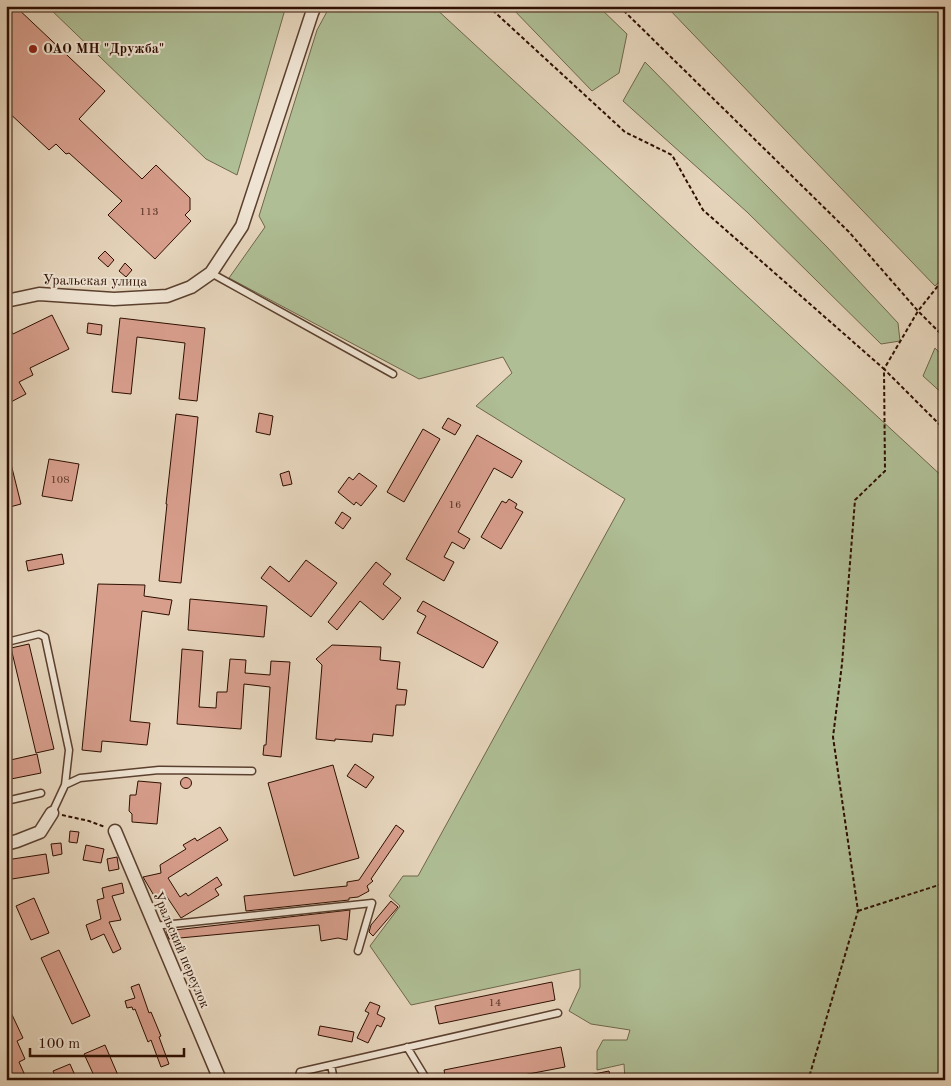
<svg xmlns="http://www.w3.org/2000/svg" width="951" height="1086" font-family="'Old Standard TT',serif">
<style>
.green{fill:#afbe95;stroke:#6e664a}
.building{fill:#d79e8c;stroke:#2d0e00}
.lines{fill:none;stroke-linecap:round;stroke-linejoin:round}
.service-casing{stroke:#5b402f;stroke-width:9}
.minor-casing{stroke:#5b402f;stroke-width:15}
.path{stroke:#2d0e00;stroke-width:2;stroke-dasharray:4 2.5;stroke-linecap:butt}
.service{stroke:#efe4d3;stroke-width:6}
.minor{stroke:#efe4d3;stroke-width:12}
.poi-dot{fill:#8f2418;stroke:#efe4d3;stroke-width:2}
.labels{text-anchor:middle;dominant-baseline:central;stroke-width:4;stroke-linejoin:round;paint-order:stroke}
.number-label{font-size:11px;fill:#583223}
.poi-label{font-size:14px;font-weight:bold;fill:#2d0e00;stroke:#efe4d3;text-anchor:start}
.street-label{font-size:14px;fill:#2d0e00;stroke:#efe4d3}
</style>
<rect width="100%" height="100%" fill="#e6d5bc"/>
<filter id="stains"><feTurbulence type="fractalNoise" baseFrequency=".004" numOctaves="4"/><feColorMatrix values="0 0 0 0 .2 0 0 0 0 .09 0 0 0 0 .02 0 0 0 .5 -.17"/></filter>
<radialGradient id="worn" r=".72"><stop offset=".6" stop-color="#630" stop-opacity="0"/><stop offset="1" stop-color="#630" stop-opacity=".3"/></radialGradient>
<path class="green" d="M47 6H286L237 175 206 159Z
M330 6H433L945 479V1080H625L624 1064 597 1070V1051L603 1040H627L630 1030 591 1024 569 1011 580 987V969L411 1005 370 946 400 906 389 896 403 876H418L625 499 476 406 512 373 503 357 419 379 229 278 265 227 259 216 317 30Z
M510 6H598L627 34 619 73 592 91Z
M666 6H945V275L935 286Z
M645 62 827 247 898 323 900 341 881 344 747 212 623 101Z
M935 348 945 359V396L923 376Z"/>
<path class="building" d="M6 6H15L105 91 79 119 142 179 156 165 190 198V210L185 215 191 221 155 259 108 215 122 201 69 153 66 154 56 144 49 150 6 110Z
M105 251 114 260 108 267 98 258Z
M125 263 132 270 126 277 119 271Z
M52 315 69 349 30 368 33 375 19 382 26 394 9 403 6 398V321L13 334Z
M120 318 205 328 197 401 179 399 185 343 137 337 131 394 112 392Z
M88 323 102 325 101 335 87 333Z
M259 413 273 416 270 435 256 432Z
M176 414 198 417 181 583 159 581 167 504H166Z
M448 418 461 425 455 435 442 428Z
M423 429 440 439 404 502 387 492Z
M477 435 522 461 512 478 494 468 458 532 470 539 464 549 452 542 444 557 454 562 444 581 406 559Z
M6 456H9L21 504 6 508Z
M49 459 79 464 72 501 42 496Z
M289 471 292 484 283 486 280 474Z
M359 473 377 486 361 506 356 502 354 505 338 492 349 477 353 480Z
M509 499 517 504 515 508 523 512 501 549 481 537 502 501 506 503Z
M342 512 351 518 343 529 335 523Z
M62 554 64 564 28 571 26 561Z
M306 560 337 583 311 617 261 578 270 566 289 582Z
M376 562 391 574 383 584 401 598 383 620 360 601 337 630 328 622Z
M98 584 145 585 144 596 172 600 169 615 142 611 130 721 150 723 147 745 102 741 101 752 82 750Z
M190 599 267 606 264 637 188 630Z
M423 601 498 642 483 668 417 633 426 616 417 611Z
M29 644 54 749 36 753 11 648Z
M332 645 381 647 380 660 400 662 397 689 407 690 405 705H396L393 736 373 734 372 742 335 739V741L316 739 322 665 316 659Z
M182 649 203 651 199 707 216 708 217 692H227L230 659 246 660 245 673 270 675 271 661 290 662 281 757 263 755 264 745H266L270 687 244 684 241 729 177 724Z
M37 754 41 773 6 780V761Z
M355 764 374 777 366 788 347 776Z
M333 765 359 858 294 876 268 783Z
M180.5 783a5.5 5.5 0 1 1 11 0a5.5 5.5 0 1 1-11 0Z
M138 781 161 783 157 824 132 822V814L129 811 130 795H136Z
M396 825 404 831 371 879 373 881 367 886 369 891 358 897 349 898V900L246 911 244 896 347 886V882L359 880Z
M220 827 228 840 168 878 180 897 186 893 188 896 217 877 222 885 215 889 219 895 181 918 165 894 156 899 143 877 161 873 160 865 186 849 183 845 195 838 197 841Z
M70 831 79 832 77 843 69 842Z
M61 843 62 854 53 856 51 844Z
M86 845 104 849 101 863 83 860Z
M46 854 49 873 6 880V860Z
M117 857 119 869 109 871 107 859Z
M122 883 124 893 112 896 121 920 109 922 121 949 113 953 104 934 91 940 86 925 101 919 97 900 104 898 102 888Z
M34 898 49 933 31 940 16 906Z
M391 901 398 907 373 936 369 932 371 925Z
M350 910 347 940 338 938 321 941 319 925 169 939 166 931Z
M59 950 90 1016 72 1024 41 958Z
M552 982 555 1000 439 1024 435 1006Z
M139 984 149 1013 151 1012 161 1036 159 1037 169 1064 161 1067 151 1040 148 1042 135 1009 133 1010 132 1007 127 1008 125 1001 135 998 131 987Z
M6 1002 23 1038 17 1041 25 1059 19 1062 27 1080H6Z
M370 1002 380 1006 377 1014 385 1018 381 1027 377 1025 368 1043 357 1038 369 1013 365 1011Z
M320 1026 354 1032 352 1042 318 1035Z
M105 1045 120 1080H96L84 1054Z
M561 1047 565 1067 497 1080H446L444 1070Z
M70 1064 77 1080H57L53 1071Z
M609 1071 611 1080H584V1076Z"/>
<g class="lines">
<defs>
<path id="service" d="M211 273 393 374
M6 644 11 641 39 634 45 637 69 750 65 785
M6 801 41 793
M52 813 65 785 80 778 159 770 252 771
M154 926 372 903 358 951
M407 1047 427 1080
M331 1065 334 1080
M298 1080 300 1072 558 1013"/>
<path id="minor" d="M6 301 39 294 114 299 167 296 191 287 211 273 242 226 312 13 315 6
M115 831 220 1080
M6 844 17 841 40 832 52 813"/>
</defs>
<use href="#service" class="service-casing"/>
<use href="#minor" class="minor-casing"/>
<path class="path" d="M488 6 625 132 672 155 703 210 884 369 885 471 855 500 842 664 833 737 858 911 810 1074 805 1080
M619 6 849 232 918 311 945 277
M945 338 918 311 884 369 945 430
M62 815 89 821 105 827
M858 911 945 883"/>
<use href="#service" class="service"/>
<use href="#minor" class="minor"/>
</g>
<circle class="poi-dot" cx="33" cy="49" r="5"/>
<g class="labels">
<g class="number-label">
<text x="149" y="212">113</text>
<text x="60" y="480">108</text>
<text x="455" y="505">16</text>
<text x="495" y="1003">14</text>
</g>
<g class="poi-label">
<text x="43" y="49">ОАО МН "Дружба"</text>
</g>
<g class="street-label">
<text transform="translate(95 281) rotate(1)">Уральская улица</text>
<text transform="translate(181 950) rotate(67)">Уральский переулок</text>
</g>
</g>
<rect width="951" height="1086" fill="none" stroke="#e6d5bc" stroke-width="25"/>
<rect x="8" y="8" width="936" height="1071" fill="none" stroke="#2d0e00" stroke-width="2.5"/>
<rect x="12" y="12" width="926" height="1061" fill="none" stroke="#2d0e00"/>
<path d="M30 1048v8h154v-8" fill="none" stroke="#2d0e00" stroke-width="2.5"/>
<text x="38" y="1048" font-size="15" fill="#2d0e00" stroke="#efe4d3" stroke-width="4" paint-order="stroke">100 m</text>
<rect width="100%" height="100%" filter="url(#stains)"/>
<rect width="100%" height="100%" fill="url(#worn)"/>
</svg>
